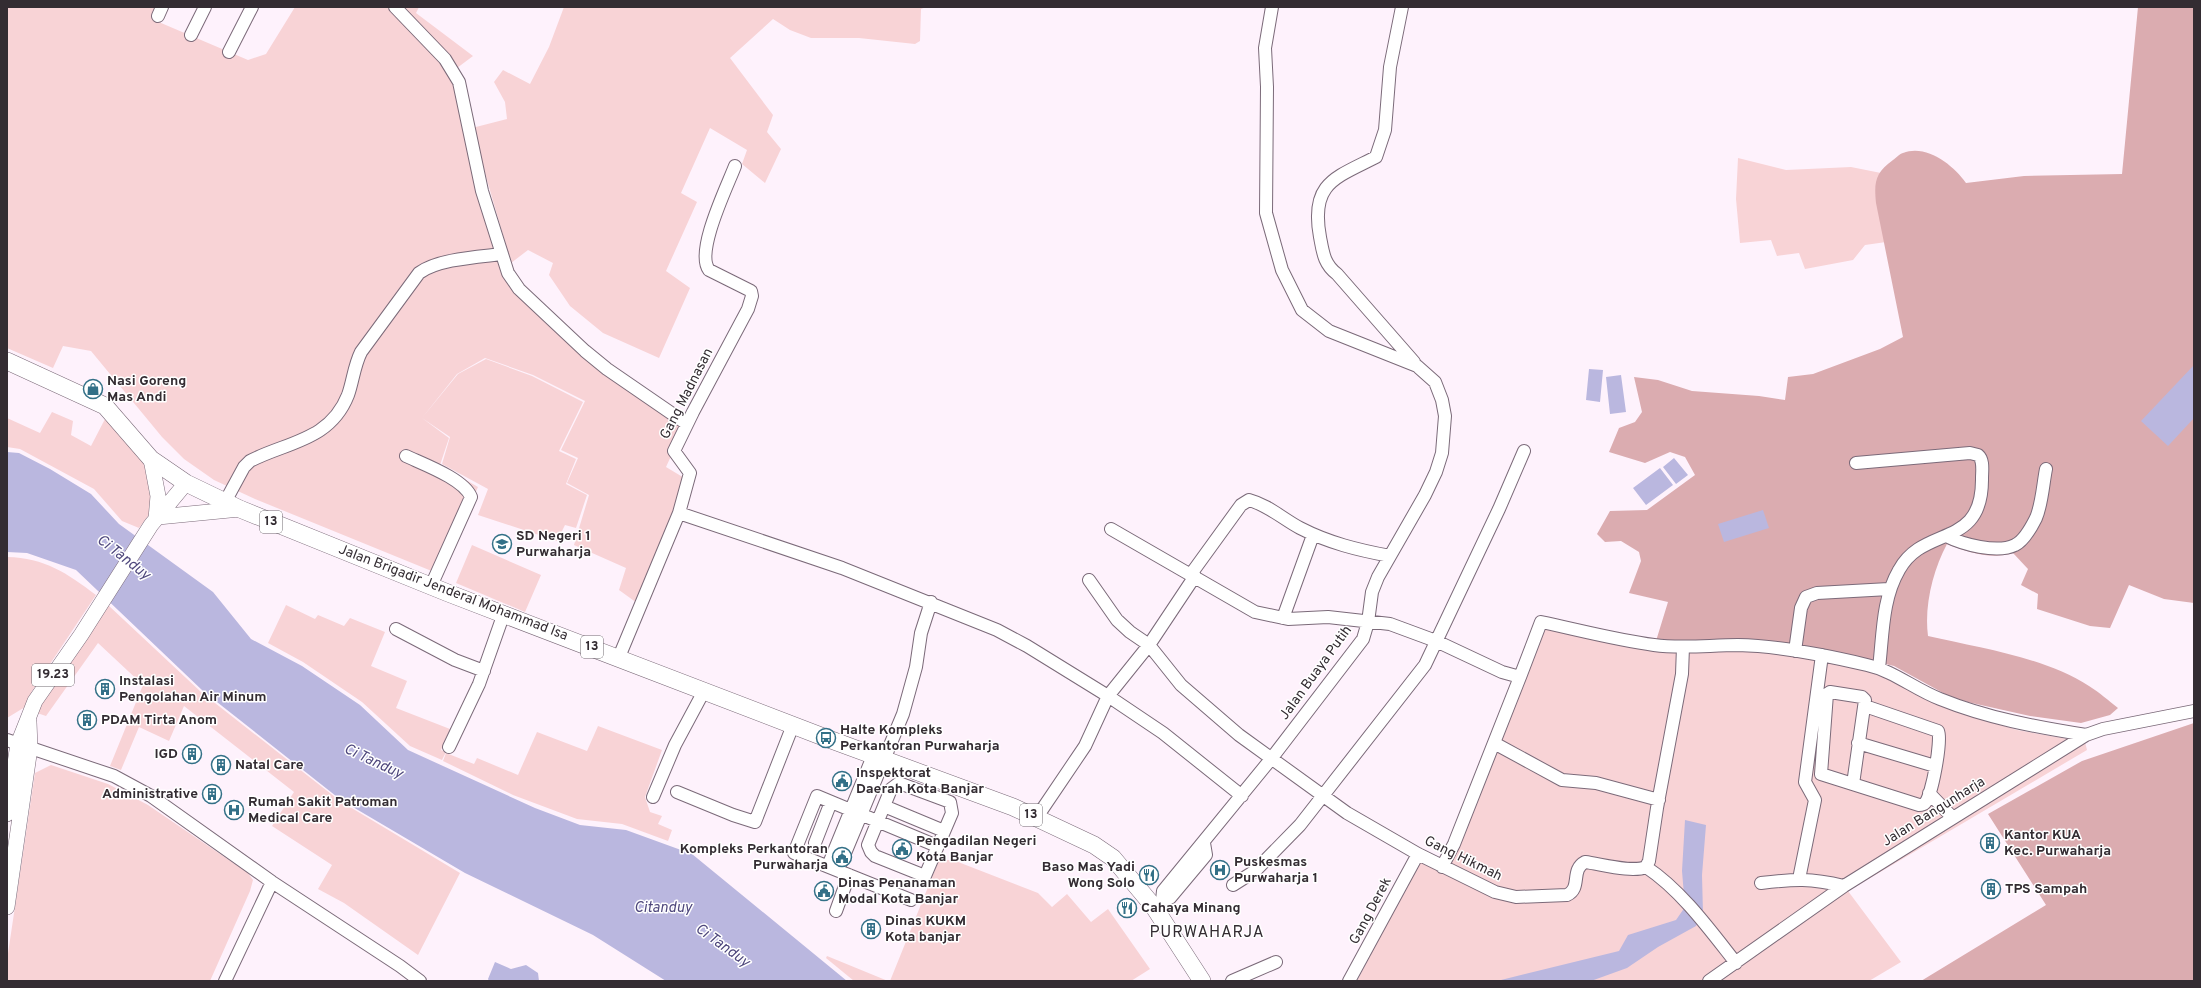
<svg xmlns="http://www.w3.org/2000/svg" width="2201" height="988" font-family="Overpass,sans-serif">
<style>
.green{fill:#f8d3d6}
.forest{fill:#dbacb0}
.water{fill:#bab7df}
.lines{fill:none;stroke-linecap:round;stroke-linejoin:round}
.minor-casing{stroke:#7b6a79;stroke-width:14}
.major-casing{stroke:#7b6a79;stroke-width:16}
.highway-casing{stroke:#7b6a79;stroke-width:18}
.minor{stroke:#fff;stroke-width:12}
.major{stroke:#fff;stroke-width:15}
.highway{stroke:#fff;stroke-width:17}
.labels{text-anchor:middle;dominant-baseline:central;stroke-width:3;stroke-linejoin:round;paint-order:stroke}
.shield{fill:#fff;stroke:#706b70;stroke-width:1}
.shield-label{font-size:13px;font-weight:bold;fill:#332c32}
.poi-label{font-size:14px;font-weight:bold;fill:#332c32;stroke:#fff;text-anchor:start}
.street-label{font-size:14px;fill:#332c32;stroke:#fff}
.water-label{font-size:15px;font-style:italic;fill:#4e477c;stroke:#fff}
.quarter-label{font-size:16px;letter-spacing:1px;fill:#332c32;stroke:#fff}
</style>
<rect width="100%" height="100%" fill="#fef2fc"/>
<path class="green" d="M7 7H160L154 20 248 60 266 54 295 7H419L416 13 473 56 449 74 454 84 504 274 684 428 666 467 691 482 637 603 619 590 626 568 574 545 589 495 567 483 578 458 561 450 585 401 533 375 485 358 457 374 422 418 449 438 440 465 478 487 439 574 255 499 214 480 184 459 162 437 91 351 63 346 53 368 7 348Z
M564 7H926L921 9 920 41 915 44 859 38H811L790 30 773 19 730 58 773 115 767 132 781 149 765 183 742 164 747 150 710 128 681 193 697 202 666 271 690 288 659 358 603 333 570 306 549 275 553 263 528 250 511 263 472 128 507 119 505 102 494 82 503 70 530 84 549 47Z
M1738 158 1786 170 1851 167 1881 173 1886 242 1865 245 1853 260 1805 269 1799 253 1777 256 1771 240 1740 243 1736 199Z
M486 359 532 376 583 402 559 451 576 459 566 484 587 495 576 528 565 525 557 541 478 515 488 489 442 464 450 437 422 418 458 374Z
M52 412 73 421 71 435 91 446 105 419 141 456 151 480 152 511 139 528 122 521 94 489 20 449 7 447V418L40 433Z
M472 545 541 575 525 612 456 583Z
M7 557C45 558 67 573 96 595L32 691 25 707 7 718Z
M108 605 201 692 340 801 460 873 418 955 344 903 318 889 332 865 272 826 294 792 184 706 169 741 139 727 121 770 110 766 143 685 98 643 46 716 37 713 41 703Z
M286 605 315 619 318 615 344 626 350 618 385 632 371 666 407 681 396 708 450 729 441 750 446 752 442 760 410 746 362 702 303 662 268 643Z
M1543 626 1654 648 1746 649 1829 661 1883 675 1957 711 2017 730 2085 742 2087 750 1848 891 1901 962 1869 981H1357L1420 859 1443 872Z
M598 726 662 750 645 797 650 812 662 816 658 824 672 830 668 841 622 824 577 819 513 795 443 761 446 753 474 764 477 758 518 775 537 732 587 751Z
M51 765 108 784 148 805 248 873 253 880 250 891 210 981H7V960L35 773Z
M939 860H953L1038 893 1052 907 1067 894 1091 922 1108 909 1150 969 1131 981H890Z
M827 956 888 981H854L826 958Z"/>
<path class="forest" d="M2138 7H2194V603L2164 599 2129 585 2110 628 2090 626 2037 609 2038 594 2021 585 2028 569 2013 553C1991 560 1967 552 1947 544 1933 570 1924 606 1928 636 1980 648 2044 657 2089 686 2099 692 2109 701 2118 708L2110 715 2081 723 2030 716 1954 699 1894 666 1847 655 1706 642 1656 641 1668 602 1629 593 1641 561 1639 552 1621 541 1605 542 1597 534 1610 511 1647 510 1695 475 1685 457 1670 452 1645 463 1609 452 1619 428 1635 422 1642 412 1634 377 1658 380 1692 391 1759 396 1785 400 1788 377 1813 374 1880 349 1903 337 1876 203C1874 182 1875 173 1893 160 1896 158 1899 154 1903 153 1927 144 1953 165 1966 183L2024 176 2122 174Z
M2194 723V981H1921L2046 905 1988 814 2082 761Z"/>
<path class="water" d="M2194 365V418L2168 446 2141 421Z
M1589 369 1603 370 1600 402 1586 400Z
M1621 375 1626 412 1610 414 1606 377Z
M7 452 19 453 50 469 91 494 119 524 213 592 251 639 302 666 360 705 408 750 535 808 580 825 626 830 692 854 847 981H666L593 935 465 873 341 800 203 691 76 570 27 553 7 552Z
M1674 458 1688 475 1676 484 1663 467Z
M1660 468 1673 485 1646 505 1633 488Z
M1763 510 1769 528 1724 542 1718 524Z
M1685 820 1706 825 1702 875 1703 914 1696 926 1658 947 1627 968 1591 981H1497L1619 951 1628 935 1676 920 1685 907 1682 871Z
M495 962 511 969 526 965 538 973 539 981H489L488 979Z"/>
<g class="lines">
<defs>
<path id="minor" d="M395 7 445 59 459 82 482 191 508 273 519 289 585 351 607 369 687 424
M1402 7 1390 67 1385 130 1376 157C1335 178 1310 183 1320 237 1323 253 1324 264 1337 274L1414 362
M158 16 162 7
M191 35 205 7
M229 52 252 7
M406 456C423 464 464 479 471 497L431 586
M1856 463 1970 453 1978 455C1984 460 1982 471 1982 478 1983 550 1924 524 1899 570 1882 599 1883 635 1879 668
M225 502 244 467 250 461C286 442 330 441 348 395 353 381 354 366 361 352L419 273C438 259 478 257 502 254
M679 513 842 568 997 630 1027 646 1108 696 1163 733 1242 796
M1111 529 1255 612 1288 619 1328 617 1390 624 1436 641 1502 672 1520 677 1541 622C1579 630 1616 640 1654 645 1682 649 1710 645 1738 645 1781 646 1825 655 1867 665 1894 671 1914 689 1940 699 1987 718 2036 727 2086 735
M1946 536C1962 544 1997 554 2015 545 2024 541 2032 526 2036 518 2042 504 2043 484 2046 469
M1191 574 1241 505 1249 500C1268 505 1283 519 1300 528 1329 543 1358 550 1390 556
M1089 580 1117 620 1130 632 1149 645 1181 685 1239 735 1347 813 1418 854 1495 892 1516 897 1567 895C1582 888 1570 870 1585 862 1601 864 1632 873 1646 867
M1283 618 1313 535
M396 629 455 660 484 671
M1795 651 1801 608 1806 597 1817 593 1889 589
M619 657 679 513 690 473 674 451 693 412 748 309 752 296 751 291 709 270C695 252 727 187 735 166
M7 740 114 776 151 796 272 882 400 966 420 981
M1494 743 1562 780 1596 783 1659 800
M1858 743 1935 766
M449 747 479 684 504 613
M899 783 950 802 952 813 925 876 875 856 871 852 868 845 891 789Z
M1853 784 1865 700 1862 697 1830 692 1827 694 1821 774 1919 805C1922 805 1923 805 1925 803 1932 796 1942 740 1938 731L1865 706
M677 792 733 815 755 822 793 725
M1929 793 1953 818
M653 797 675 745 704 691
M884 806 944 831
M1037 817 1085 746 1108 696 1149 645 1195 576
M815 843 831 802
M828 866 873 756
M1442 867 1454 844 1520 677
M1646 867 1649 861 1657 808 1682 674 1683 647
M1646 867C1681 890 1710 930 1736 963
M838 870 903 714 916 667 921 633 931 602
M1799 879 1815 800 1805 782 1822 655
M1761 883C1795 879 1810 878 1844 886
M1233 885 1255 871 1300 825 1425 665 1499 509 1524 451
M911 900 794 853 817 796 937 846
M1162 900 1163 891 1271 759 1363 639 1368 622 1372 592 1378 577 1425 495 1436 472 1442 453 1445 416 1442 400 1435 382 1417 366 1329 331 1302 310 1282 270 1266 213 1267 87 1265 48 1272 7
M1158 904 1162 900 1170 898 1206 855 1204 843
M836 911 849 875
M225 981 272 882
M1232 981 1276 962
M1349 981 1418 854
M1709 981 1844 886 2086 735 2103 729 2194 711"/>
<path id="major" d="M151 459 158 496 156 519
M158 517 240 509
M7 814 18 744 35 701 81 635 151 525 186 483
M7 907 30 748 29 722"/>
<path id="highway" d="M7 361 105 406 151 459 186 483 240 509 448 593 826 738 1013 807 1094 845 1113 858 1154 907 1202 981"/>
</defs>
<use href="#minor" class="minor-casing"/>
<use href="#major" class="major-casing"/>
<use href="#highway" class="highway-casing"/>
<use href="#minor" class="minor"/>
<use href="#major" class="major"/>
<use href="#highway" class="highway"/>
</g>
<defs>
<symbol id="shop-ring" viewBox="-11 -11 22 22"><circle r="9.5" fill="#fff" stroke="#337087" stroke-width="1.5"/><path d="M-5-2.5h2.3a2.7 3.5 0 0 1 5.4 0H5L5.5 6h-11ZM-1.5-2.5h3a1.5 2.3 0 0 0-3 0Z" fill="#337087"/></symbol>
<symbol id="school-ring" viewBox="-11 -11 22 22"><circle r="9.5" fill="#fff" stroke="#337087" stroke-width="1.5"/><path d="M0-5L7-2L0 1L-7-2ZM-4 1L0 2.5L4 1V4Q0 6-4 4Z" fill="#337087"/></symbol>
<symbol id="building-ring" viewBox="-11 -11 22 22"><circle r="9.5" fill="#fff" stroke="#337087" stroke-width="1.5"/><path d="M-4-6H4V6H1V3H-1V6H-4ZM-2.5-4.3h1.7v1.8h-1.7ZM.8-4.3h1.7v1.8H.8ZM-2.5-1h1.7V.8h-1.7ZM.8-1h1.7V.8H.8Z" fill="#337087"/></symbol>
<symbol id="bus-ring" viewBox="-11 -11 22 22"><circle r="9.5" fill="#fff" stroke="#337087" stroke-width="1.5"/><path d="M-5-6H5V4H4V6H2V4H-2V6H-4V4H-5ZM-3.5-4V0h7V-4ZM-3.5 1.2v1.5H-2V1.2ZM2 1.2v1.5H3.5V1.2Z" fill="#337087"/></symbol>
<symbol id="civic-ring" viewBox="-11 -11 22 22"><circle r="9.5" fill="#fff" stroke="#337087" stroke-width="1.5"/><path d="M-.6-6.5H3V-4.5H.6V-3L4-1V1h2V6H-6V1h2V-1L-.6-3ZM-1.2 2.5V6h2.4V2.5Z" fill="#337087"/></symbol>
<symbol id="hospital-ring" viewBox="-11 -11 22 22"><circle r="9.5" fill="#fff" stroke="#337087" stroke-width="1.5"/><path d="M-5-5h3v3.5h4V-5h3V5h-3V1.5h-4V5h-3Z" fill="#337087"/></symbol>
<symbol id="restaurant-ring" viewBox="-11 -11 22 22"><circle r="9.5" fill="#fff" stroke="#337087" stroke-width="1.5"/><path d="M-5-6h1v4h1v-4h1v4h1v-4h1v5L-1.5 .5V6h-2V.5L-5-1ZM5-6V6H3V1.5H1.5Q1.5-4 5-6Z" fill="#337087"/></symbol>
</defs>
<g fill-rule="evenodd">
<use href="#shop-ring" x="82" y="378" width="22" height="22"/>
<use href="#school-ring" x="491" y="533" width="22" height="22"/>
<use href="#building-ring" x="94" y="678" width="22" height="22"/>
<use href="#building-ring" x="76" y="709" width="22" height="22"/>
<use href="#bus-ring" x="815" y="727" width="22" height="22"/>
<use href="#building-ring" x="181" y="743" width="22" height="22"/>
<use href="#building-ring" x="210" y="754" width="22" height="22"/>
<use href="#civic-ring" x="831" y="770" width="22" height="22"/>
<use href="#building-ring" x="201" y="783" width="22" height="22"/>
<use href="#hospital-ring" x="223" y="799" width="22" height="22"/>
<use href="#building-ring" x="1979" y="832" width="22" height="22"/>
<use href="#civic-ring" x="891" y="838" width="22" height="22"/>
<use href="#civic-ring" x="831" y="846" width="22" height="22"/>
<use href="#hospital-ring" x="1209" y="859" width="22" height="22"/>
<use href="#restaurant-ring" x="1138" y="864" width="22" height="22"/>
<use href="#building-ring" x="1980" y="878" width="22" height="22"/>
<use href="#civic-ring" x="813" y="880" width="22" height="22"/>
<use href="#restaurant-ring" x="1116" y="897" width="22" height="22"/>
<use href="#building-ring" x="860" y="918" width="22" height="22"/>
</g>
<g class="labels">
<g class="shield">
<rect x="260" y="511" width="22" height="22" rx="3"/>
<rect x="581" y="636" width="22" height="22" rx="3"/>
<rect x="32" y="664" width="42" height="22" rx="3"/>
<rect x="1020" y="804" width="22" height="22" rx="3"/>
</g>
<g class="shield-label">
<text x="271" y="522">13</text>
<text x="592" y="647">13</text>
<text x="53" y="675">19.23</text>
<text x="1031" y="815">13</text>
</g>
<g class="poi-label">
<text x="107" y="381">Nasi Goreng<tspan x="107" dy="16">Mas Andi</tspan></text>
<text x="516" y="536">SD Negeri 1<tspan x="516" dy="16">Purwaharja</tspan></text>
<text x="119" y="681">Instalasi<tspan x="119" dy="16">Pengolahan Air Minum</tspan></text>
<text x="101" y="720">PDAM Tirta Anom</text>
<text x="840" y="730">Halte Kompleks<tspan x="840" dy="16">Perkantoran Purwaharja</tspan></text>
<text x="178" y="754" text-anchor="end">IGD</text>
<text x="235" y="765">Natal Care</text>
<text x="856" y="773">Inspektorat<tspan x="856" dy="16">Daerah Kota Banjar</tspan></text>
<text x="198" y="794" text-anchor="end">Administrative</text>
<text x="248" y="802">Rumah Sakit Patroman<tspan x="248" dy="16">Medical Care</tspan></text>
<text x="2004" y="835">Kantor KUA<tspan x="2004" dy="16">Kec. Purwaharja</tspan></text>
<text x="916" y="841">Pengadilan Negeri<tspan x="916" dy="16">Kota Banjar</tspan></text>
<text x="828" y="849" text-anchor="end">Kompleks Perkantoran<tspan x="828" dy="16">Purwaharja</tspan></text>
<text x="1234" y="862">Puskesmas<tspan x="1234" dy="16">Purwaharja 1</tspan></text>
<text x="1135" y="867" text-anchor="end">Baso Mas Yadi<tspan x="1135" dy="16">Wong Solo</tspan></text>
<text x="838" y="883">Dinas Penanaman<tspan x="838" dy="16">Modal Kota Banjar</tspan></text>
<text x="2005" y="889">TPS Sampah</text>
<text x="1141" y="908">Cahaya Minang</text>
<text x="885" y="921">Dinas KUKM<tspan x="885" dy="16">Kota banjar</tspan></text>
</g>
<g class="street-label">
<text transform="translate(687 394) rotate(-63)">Gang Madnasan</text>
<text transform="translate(453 593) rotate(21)">Jalan Brigadir Jenderal Mohammad Isa</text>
<text transform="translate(1316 673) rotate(-54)">Jalan Buaya Putih</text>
<text transform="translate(1934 812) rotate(-32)">Jalan Bangunharja</text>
<text transform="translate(1463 859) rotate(26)">Gang Hikmah</text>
<text transform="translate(1371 911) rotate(-62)">Gang Derek</text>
</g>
<g class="water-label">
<text transform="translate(123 558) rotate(38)">Ci Tanduy</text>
<text transform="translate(373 762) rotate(25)">Ci Tanduy</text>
<text x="663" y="908">Citanduy</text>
<text transform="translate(722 946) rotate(36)">Ci Tanduy</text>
</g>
<g class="quarter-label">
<text x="1207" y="933">PURWAHARJA</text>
</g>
</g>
<rect width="2201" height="988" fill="none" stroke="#332c32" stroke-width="16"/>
</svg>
